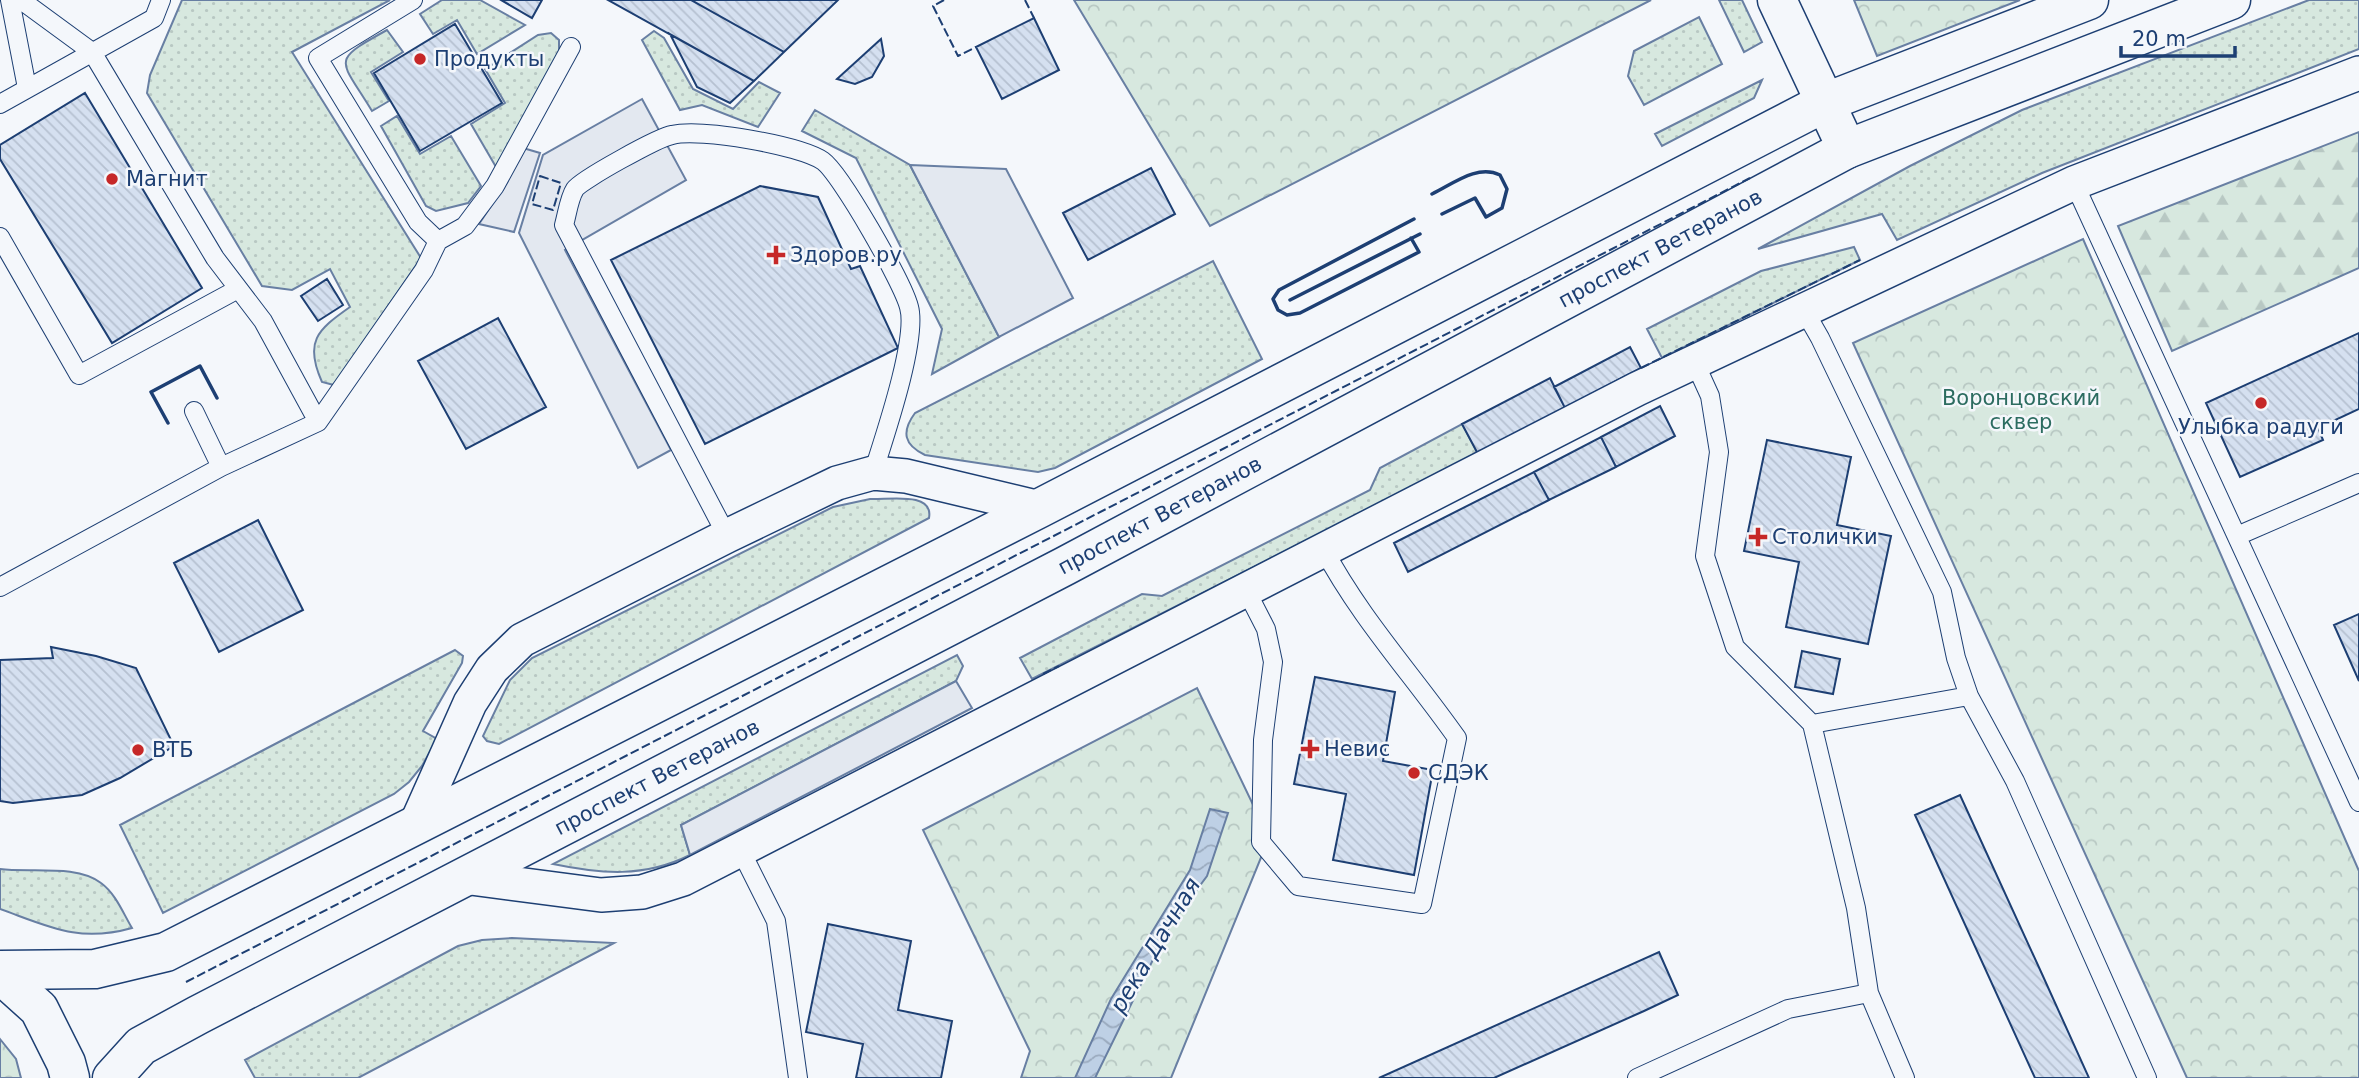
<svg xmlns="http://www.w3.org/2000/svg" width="2359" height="1078" font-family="'DejaVu Sans',sans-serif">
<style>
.grass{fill:url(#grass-dots);stroke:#687fa3;stroke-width:2}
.forest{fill:url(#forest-firs);stroke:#687fa3;stroke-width:2}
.park{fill:url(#park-crowns);stroke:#687fa3;stroke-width:2}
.parking{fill:#e3e8f0;stroke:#687fa3;stroke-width:2}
.water{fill:url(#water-waves);stroke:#687fa3;stroke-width:2}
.building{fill:url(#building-back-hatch);stroke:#1d3f73;stroke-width:2}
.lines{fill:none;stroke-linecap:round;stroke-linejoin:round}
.service-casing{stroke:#1d3f73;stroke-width:20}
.minor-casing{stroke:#1d3f73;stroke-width:36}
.tertiary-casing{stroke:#1d3f73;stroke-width:41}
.secondary-casing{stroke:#1d3f73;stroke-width:41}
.service{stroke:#f4f7fb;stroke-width:18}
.minor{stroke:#f4f7fb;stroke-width:33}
.tertiary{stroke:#f4f7fb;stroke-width:38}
.secondary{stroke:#f4f7fb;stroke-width:38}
.fence{stroke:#1d3f73;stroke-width:2;stroke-dasharray:9 3.5;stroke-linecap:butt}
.wall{stroke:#1d3f73;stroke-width:3.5}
.poi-dot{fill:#c62828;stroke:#f4f7fb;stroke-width:2.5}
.labels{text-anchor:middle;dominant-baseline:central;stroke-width:5;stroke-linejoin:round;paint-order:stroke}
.poi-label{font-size:21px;fill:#1d3f73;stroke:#f4f7fb;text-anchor:start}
.street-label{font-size:21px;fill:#1d3f73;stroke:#f4f7fb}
.park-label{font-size:21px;fill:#2c6c60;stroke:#f4f7fb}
.water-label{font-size:23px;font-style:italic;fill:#1d3f73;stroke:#f4f7fb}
</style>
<defs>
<pattern id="grass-dots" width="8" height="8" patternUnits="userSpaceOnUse" patternTransform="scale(1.75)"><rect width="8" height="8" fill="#d7e8df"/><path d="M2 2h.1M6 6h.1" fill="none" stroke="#b8c8c3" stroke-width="1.8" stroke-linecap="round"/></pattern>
<pattern id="forest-firs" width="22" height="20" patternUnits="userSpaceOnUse" patternTransform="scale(1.75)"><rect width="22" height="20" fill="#d7e8df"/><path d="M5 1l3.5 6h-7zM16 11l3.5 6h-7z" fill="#b8c8c3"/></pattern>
<pattern id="park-crowns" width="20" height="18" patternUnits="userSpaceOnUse" patternTransform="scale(1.75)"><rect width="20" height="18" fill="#d7e8df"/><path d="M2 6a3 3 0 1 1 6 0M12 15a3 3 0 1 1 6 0" fill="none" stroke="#b8c8c3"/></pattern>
<pattern id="water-waves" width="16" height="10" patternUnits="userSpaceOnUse" patternTransform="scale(1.75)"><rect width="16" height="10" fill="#bed0e5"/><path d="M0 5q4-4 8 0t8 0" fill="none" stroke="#9aaabe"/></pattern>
<pattern id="building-back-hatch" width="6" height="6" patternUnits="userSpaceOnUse" patternTransform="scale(1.75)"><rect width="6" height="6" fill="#d5e0f0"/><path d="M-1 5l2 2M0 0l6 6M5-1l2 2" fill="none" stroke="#b6c1d1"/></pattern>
</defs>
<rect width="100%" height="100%" fill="#f4f7fb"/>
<path class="grass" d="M182 0H390L292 52 421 258 334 385 322 382C304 342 317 330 350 307L330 269 292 290 262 286 147 93 150 75Z
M442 0H480L525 25 477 54 457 20 433 34 420 14Z
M1719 0H1742L1762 42 1744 52Z
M2309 0H2359V49L2042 173 1897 240 1882 214 1758 249 1910 166 2022 110Z
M1699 17 1722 64 1644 105 1628 76 1634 51Z
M387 30 403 52 371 72 389 101 372 111C340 58 329 62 387 30Z
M654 31 664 38 693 89 733 109 759 82 780 93 758 127 702 105 680 110 642 40Z
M551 33 559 40V52L496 167 471 124 505 103 485 69 538 35Z
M1762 80 1754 98 1662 146 1655 134Z
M815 110 910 165 999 337 932 374 942 329 856 158 802 131Z
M397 116 420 154 451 136 481 186 468 203 436 211 426 206 381 126Z
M1854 247 1860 260 1662 358 1647 329 1761 271Z
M1213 261 1262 359 1055 468 1038 472 925 455C904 445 901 432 915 413Z
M1462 424 1478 454 1032 679 1020 658 1142 594 1162 596 1370 490 1380 468Z
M870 499C888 500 934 491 929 518L499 744 487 741 483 736 510 680 532 658 833 507Z
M455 650 463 656 462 663 423 731 437 739 422 766 409 782 394 794 163 913 120 825Z
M957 655 963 666 956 681 681 825 690 855C644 878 601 874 553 864Z
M0 869C30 873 77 864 101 883 116 894 123 913 132 928 79 943 50 927 0 909Z
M512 938 614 943 358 1078H255L245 1060 458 946 482 940Z"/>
<path class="forest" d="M2359 132V268L2172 351 2118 226Z"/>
<path class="park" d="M1074 0H1651L1210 226Z
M1854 0H2020L1877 56Z
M2083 239 2359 871V1078H2187L1853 343Z
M1197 688 1269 838 1171 1078H1021L1030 1051 923 830Z
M0 1039 16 1059 21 1078H0Z"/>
<path class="parking" d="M642 99 686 180 565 250 671 450 638 468 519 233 543 155Z
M523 148 540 153 514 232 479 224 501 191Z
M910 165 1006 169 1073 298 999 337Z
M956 681 972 708 690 855 681 825Z"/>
<path class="water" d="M1210 809 1228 813 1207 876 1169 927 1095 1078H1075L1111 999 1190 870Z"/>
<path class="building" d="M501 0H542L532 18Z
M608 0H691L784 52 754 81Z
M691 0H838L784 52Z
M1034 18 1059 70 1002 99 976 47Z
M455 24 502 103 420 151 374 73Z
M670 34 754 81 730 103 697 87Z
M881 39 884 56 872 77 855 84 837 79Z
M85 93 202 288 112 343 0 159V145Z
M1151 168 1175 214 1088 260 1063 213Z
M760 186 818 197 851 269 860 266 898 348 705 444 611 260Z
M327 279 343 305 318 321 301 296Z
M498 318 546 407 466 449 418 361Z
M2359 333V409L2318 428 2323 440 2240 477 2206 403Z
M1630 347 1641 368 1565 408 1554 387Z
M1550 378 1565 408 1478 454 1462 424Z
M1660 406 1675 436 1616 467 1601 437Z
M1601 437 1616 467 1549 500 1534 472Z
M1767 440 1851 457 1837 525 1891 536 1868 644 1786 627 1799 562 1744 551Z
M1534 472 1549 500 1408 572 1394 543Z
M258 520 303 610 219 652 174 563Z
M2359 614V681L2334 625Z
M51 647 96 656 136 668 174 746 120 778 82 795 13 803 0 801V660L53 658Z
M1802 651 1840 659 1833 694 1795 687Z
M1315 677 1395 692 1383 761 1433 770 1414 875 1333 860 1346 794 1294 784Z
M1960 795 2042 974 2089 1078H2035L1915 815Z
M828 924 911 941 898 1010 952 1021 941 1078H856L863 1044 806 1032Z
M1659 952 1678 995 1644 1011 1494 1078H1379Z"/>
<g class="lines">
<defs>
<path id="service" d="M10 0 27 88
M21 0 92 52 215 258 263 321 318 422
M413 0 318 58 418 222 438 241
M0 104 154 18 161 0
M2074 183 2359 802
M0 237 79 375 238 289
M1804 310 1820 338 1942 592 1956 658 1969 696 2015 781 2147 1078
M1695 363 1710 396 1719 452 1705 556 1735 647 1812 724 1856 908 1869 993
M194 411 221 467
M727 536 564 225C567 215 569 198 575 189 581 180 659 137 672 135 700 128 799 145 823 161 841 174 903 283 909 307 918 339 884 438 873 473
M2237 536 2359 483
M0 587 221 467 318 422 424 270 438 241 465 226 495 186 571 47
M1245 588 1266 629 1273 662 1263 740 1261 842 1298 886 1422 904 1457 738C1412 674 1360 618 1323 548
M1812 724 1969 696
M740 849 776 921 798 1078
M1637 1078 1788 1009 1869 993 1905 1078"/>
<path id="minor" d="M416 824 470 703 492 669 522 640 727 536 837 483 873 473 906 476 1040 508
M463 877 601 895 642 892 683 879 1637 389 2074 183 2359 73"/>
<path id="tertiary" d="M1777 0 1847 149"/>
<g id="secondary">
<path d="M0 970 95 969 166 952 1040 508 1826 102 2089 0"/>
<path d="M0 974 39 1009 66 1063 70 1078"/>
<path id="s1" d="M112 1078 141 1046 198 1015 1065 566 1847 149 2231 0"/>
</g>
</defs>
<use href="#service" class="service-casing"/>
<use href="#minor" class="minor-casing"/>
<use href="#tertiary" class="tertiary-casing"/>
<use href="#secondary" class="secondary-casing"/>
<use href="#service" class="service"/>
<use href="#minor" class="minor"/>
<use href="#tertiary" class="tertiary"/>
<use href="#secondary" class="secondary"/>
<path class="fence" d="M944 0 933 6 958 56 976 47
M1025 0 1034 18
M540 176 561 183 553 210 532 204Z
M1641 368 1860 260
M1043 674 1059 666
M186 982 1750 178"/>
<path class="wall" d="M1432 194C1453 184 1477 164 1500 175L1507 189 1502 208 1486 217 1475 198 1442 214
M1411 238 1419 252 1300 313 1287 315 1278 310 1273 299 1279 290 1414 219
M1290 300 1420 234
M168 423 151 392 200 366 217 398"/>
</g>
<g class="poi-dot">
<circle cx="420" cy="59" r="7"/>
<circle cx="112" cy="179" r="7"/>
<path d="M772.5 244.5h7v7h7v7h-7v7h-7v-7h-7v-7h7z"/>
<circle cx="2261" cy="403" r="7"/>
<path d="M1754.5 526.5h7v7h7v7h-7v7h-7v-7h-7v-7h7z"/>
<path d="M1306.5 738.5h7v7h7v7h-7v7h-7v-7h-7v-7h7z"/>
<circle cx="138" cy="750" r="7"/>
<circle cx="1414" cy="773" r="7"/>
</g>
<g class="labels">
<g class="poi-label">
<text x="434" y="59">Продукты</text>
<text x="126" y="179">Магнит</text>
<text x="790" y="255">Здоров.ру</text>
<text x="2261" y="427" text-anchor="middle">Улыбка радуги</text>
<text x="1772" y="537">Столички</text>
<text x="1324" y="749">Невис</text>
<text x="152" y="750">ВТБ</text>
<text x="1428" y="773">СДЭК</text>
</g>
<g class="street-label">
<text stroke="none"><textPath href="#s1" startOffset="1759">проспект Ветеранов</textPath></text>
<text stroke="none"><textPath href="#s1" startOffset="1192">проспект Ветеранов</textPath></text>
<text stroke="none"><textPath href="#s1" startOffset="625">проспект Ветеранов</textPath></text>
</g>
<g class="park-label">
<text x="2021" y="398">Воронцовский<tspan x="2021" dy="24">сквер</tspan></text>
</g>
<g class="water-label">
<text transform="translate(1155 945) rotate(-59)">река Дачная</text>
</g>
</g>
<path d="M2121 46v10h114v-10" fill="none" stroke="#1d3f73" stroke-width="3.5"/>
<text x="2132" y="46" font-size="21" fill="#1d3f73" stroke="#f4f7fb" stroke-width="5" paint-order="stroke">20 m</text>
</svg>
